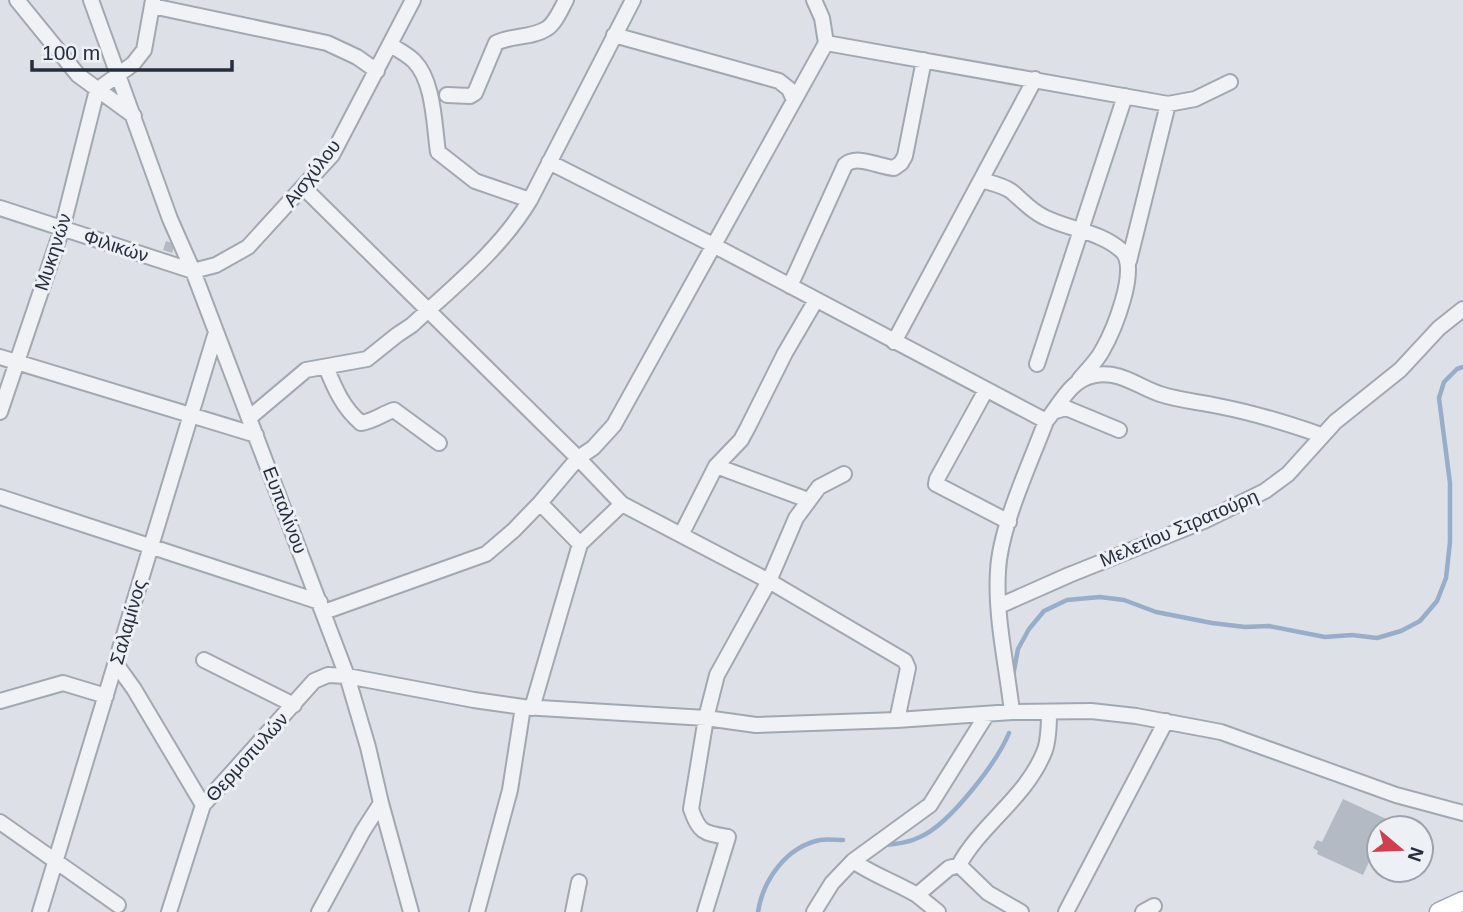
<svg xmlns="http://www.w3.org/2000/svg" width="1463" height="912" font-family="Arial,sans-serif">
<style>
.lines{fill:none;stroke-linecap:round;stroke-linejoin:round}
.stream{stroke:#97adc9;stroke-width:4.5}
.building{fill:#b4bac4}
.minor-casing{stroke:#a2a8b1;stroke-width:18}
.major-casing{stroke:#9ca4b3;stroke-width:21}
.minor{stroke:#f0f2f6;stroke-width:14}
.major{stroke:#fff;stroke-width:18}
.labels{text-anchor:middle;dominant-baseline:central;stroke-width:6;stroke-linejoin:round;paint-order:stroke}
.street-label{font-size:19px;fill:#262e3e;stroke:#edf0f5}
</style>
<rect width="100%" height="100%" fill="#dde1e7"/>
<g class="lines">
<path class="stream" d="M1013 676 1018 649 1029 629 1044 611 1067 600 1100 597 1124 600 1156 612 1212 623 1245 627 1269 626 1325 637 1352 635 1377 638 1401 631 1420 621 1437 601 1446 578 1450 542V483L1439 398 1444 382 1457 369 1463 367
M883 845C896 844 908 843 920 837 950 824 997 762 1009 733
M758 912C763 880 786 847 820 840 827 839 836 840 843 840"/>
</g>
<path class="building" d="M166 241 175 244 172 253 163 250Z
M1343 799 1393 822 1395 818 1409 824 1407 828H1379V854L1374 851 1363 875 1317 854 1318 851 1313 848 1317 840 1322 842Z"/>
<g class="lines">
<defs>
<path id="minor" d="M17 0 78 75 134 116
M91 0 170 219 193 271 347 676 368 747 381 803 411 912
M152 6 327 43 357 57 377 71
M614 35 779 81 789 89 794 100
M826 43 1168 104 1195 99 1230 82
M391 45C398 50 407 54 414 61 434 81 434 125 438 152L475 181 530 200
M447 95 470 96 475 93 496 43C511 35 532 38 546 29 555 24 561 9 566 0
M549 162 713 245 1046 421C1060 405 1070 379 1095 375 1122 371 1136 386 1160 394 1178 400 1199 402 1218 406 1254 413 1287 423 1321 435
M981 180C991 183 1002 185 1011 191 1022 200 1031 211 1044 217 1070 230 1100 231 1122 251 1140 268 1113 332 1102 351 1097 361 1086 371 1079 380
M304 188 578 458 622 504 769 581 905 661 908 668 897 720
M0 208 193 271 216 265 248 247 332 155 413 0
M1129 261 1168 104
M790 286 845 165C857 154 879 167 894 168L901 163 905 156 924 60
M894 342 1035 79
M0 357 256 435
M1037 364 1125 96
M326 367C335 389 343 408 361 423 374 421 382 414 394 410L439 443
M986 390 937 479 936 484 1009 522
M1056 411 1066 408 1119 430
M0 412 62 229 97 90 133 64 144 50 153 0
M249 418 306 370 367 359 397 335 412 325C454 286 500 250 530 200L633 0
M716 466 808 500
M0 497 320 602
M540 503 580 544
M681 535 716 466 741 440 748 427 785 353 816 300
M999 606 1069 575 1204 521 1265 491 1288 474 1335 422 1400 370 1439 328 1463 309
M324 612 486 554 514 530 540 503 578 458 593 448 614 425 826 43 822 18 814 0
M204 660 294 705
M116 664 134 689 203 805
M0 701 63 683 106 696
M532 708 580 544 622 504
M1012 712C1007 667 995 616 998 571 1000 527 1030 464 1046 421
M0 822 118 905
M853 861C875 876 895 882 917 895L949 868 959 865 988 893 1021 912
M959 865C982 823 1027 797 1045 750 1049 738 1049 724 1049 712
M917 895 938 912
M40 912 216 332
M169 912 203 805 314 681 328 675 347 676 474 700 523 707 706 718 756 725 897 720 1012 712 1091 711 1136 716 1221 732 1396 795 1463 813
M319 912 363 831 381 803
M477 912 510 790 523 707
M573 912 579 882
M705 912 728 837C704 833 699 833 691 809L706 718 717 675 769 581 796 518 819 487 844 474
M814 912 832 883 853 861 930 805 987 714
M1066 912 1166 721
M1143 912 1154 906"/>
<path id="major" d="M1439 912 1463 901"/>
</defs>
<use href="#minor" class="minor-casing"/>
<use href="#major" class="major-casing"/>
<use href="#minor" class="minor"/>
<use href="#major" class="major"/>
</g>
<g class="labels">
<g class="street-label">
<text transform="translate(312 173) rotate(-52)">Αισχύλου</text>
<text transform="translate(116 246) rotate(18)">Φιλικών</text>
<text transform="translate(53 252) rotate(-72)">Μυκηνών</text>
<text transform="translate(285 510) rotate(69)">Ευπαλίνου</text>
<text transform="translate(1179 528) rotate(-23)">Μελετίου Στρατούρη</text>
<text transform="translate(128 622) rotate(-74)">Σαλαμίνος</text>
<text transform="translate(247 757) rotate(-48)">Θερμοπυλών</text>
</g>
</g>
<g transform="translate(1400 849) rotate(109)"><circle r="33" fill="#edf0f5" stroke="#9da2ac" stroke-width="2"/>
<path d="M0-5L12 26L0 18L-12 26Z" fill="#d13e4d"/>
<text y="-10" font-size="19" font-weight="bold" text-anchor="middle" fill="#262e3e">N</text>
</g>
<path d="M32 60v10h200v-10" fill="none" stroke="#262e3e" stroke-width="3.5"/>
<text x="42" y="60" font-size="21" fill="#262e3e" stroke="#edf0f5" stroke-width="5" paint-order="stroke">100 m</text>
</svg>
